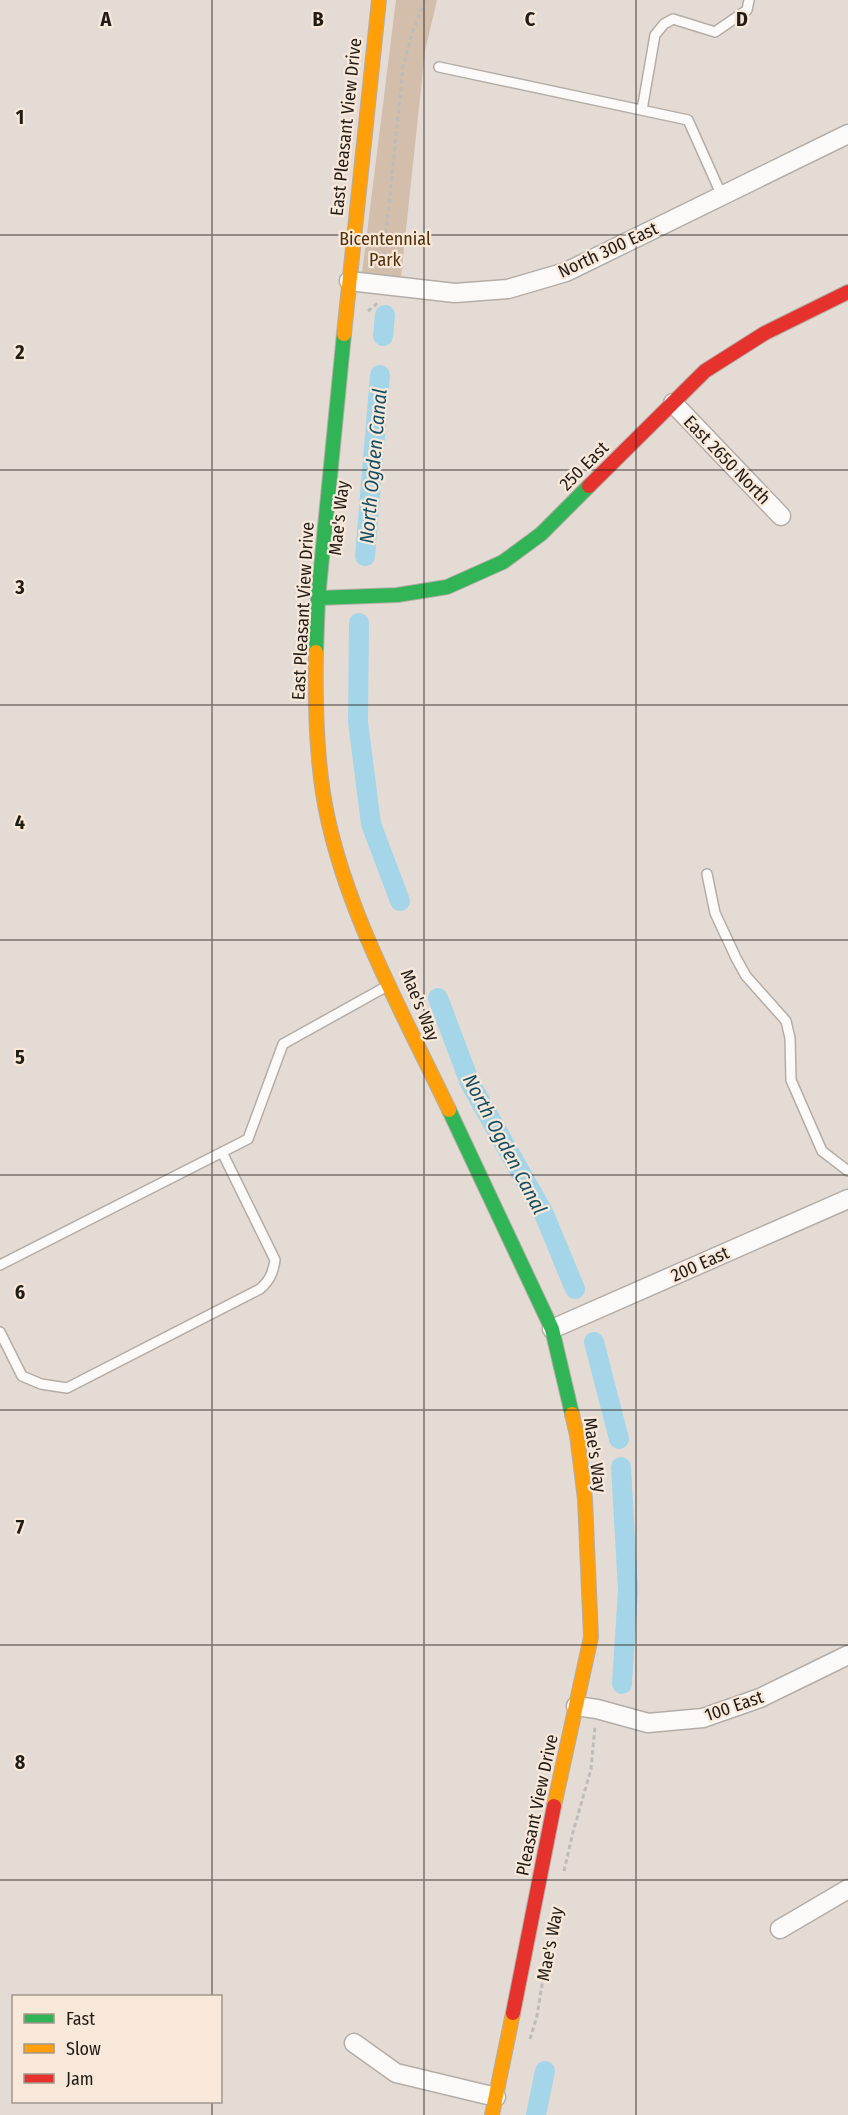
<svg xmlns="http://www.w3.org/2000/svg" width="848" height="2115" font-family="'Fira Sans Condensed',sans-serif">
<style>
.green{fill:#d2beab}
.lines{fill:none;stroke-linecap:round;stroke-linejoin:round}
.canal{stroke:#a5d5e8;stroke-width:20}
.lane-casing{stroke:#b4ada7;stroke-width:12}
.street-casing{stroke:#b4ada7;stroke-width:21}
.fast-casing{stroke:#b4ada7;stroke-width:16}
.slow-casing{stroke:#b4ada7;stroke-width:16}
.jam-casing{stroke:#b4ada7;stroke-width:16}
.path{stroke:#bebcb9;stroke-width:3;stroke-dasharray:4.5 3;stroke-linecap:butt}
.lane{stroke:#fbfaf9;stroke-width:9}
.street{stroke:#fbfaf9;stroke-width:18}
.fast{stroke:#30b455;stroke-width:14}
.slow{stroke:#ff9f0a;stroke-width:14}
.jam{stroke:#e5322d;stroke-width:14}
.grid{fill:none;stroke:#211c16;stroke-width:1.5;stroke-opacity:0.55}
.labels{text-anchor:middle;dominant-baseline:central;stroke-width:4.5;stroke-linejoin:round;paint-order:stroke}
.street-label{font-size:18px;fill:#211c16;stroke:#f8e8da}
.park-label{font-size:18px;fill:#503009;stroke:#f8e8da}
.water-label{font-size:20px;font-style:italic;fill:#134f64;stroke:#f8e8da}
.grid-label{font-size:20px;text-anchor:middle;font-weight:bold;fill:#211c16;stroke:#f8e8da;stroke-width:4.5;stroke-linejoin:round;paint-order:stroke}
</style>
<rect width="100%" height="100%" fill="#e4dcd4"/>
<path class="green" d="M396 0H437L425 51 401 277 362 273Z"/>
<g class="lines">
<path class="canal" d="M383 336 385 315
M365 556 380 375
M359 623 358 722 371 824 400 901
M438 998 470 1083 544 1214 575 1289
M594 1342 619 1439
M621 1467 628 1590 622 1684
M536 2115 545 2071"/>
<defs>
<path id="lane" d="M439 67 688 120 722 196
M642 110 655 35 664 24 673 19 715 32 747 10 749 0
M707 874 715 913 736 958 746 976 786 1021 790 1038 791 1080 822 1151 848 1171
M0 1265 248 1139 283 1044 389 985
M0 1332 22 1376 41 1384 67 1388 260 1289C270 1280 273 1273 275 1260L222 1152"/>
<path id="street" d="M349 281 455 293 508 289 566 272 848 134
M673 403 781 516
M552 1329 848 1199
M576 1706 597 1709 648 1723 703 1718 760 1698 848 1655
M780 1929 848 1889
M354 2043 396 2073 496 2097"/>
<path id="fast" d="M318 598 397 595 447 587 503 562 541 534 589 486
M316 652 318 598 344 334
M449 1110 552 1329 572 1414"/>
<path id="slow" d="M344 334 379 0
M316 652C315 699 316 747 323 793 340 902 402 1011 449 1110
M554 1806 591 1637 585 1499 577 1435 572 1414
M492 2115 513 2013"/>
<path id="jam" d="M589 486 705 371 765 333 848 292
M513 2013 554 1806"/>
</defs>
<use href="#lane" class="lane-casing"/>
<use href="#street" class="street-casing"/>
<use href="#fast" class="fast-casing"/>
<use href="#slow" class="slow-casing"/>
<use href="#jam" class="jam-casing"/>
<path class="path" d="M403 268 389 261 384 253 403 67 412 34 425 0
M368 311 379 302
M564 1871 573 1832 591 1769 595 1726
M530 2039 537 2016 544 1972"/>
<use href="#lane" class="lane"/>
<use href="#street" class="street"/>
<use href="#fast" class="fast"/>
<use href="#slow" class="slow"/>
<use href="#jam" class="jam"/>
</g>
<path class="grid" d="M212 0V1996M424 0V2115M636 0V2115M0 235H848M0 470H848M0 705H848M0 940H848M0 1175H848M0 1410H848M0 1645H848M0 1880H848M212 2102V2115"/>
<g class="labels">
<g class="street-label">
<text transform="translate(346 127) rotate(-84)">East Pleasant View Drive</text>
<text transform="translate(608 250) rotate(-25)">North 300 East</text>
<text transform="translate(727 460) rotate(46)">East 2650 North</text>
<text transform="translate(584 466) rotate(-45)">250 East</text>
<text transform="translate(339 518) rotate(-84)">Mae's Way</text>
<text transform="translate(303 611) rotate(-87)">East Pleasant View Drive</text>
<text transform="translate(420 1005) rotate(68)">Mae's Way</text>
<text transform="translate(700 1264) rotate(-24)">200 East</text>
<text transform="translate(595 1455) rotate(82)">Mae's Way</text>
<text transform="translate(734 1706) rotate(-19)">100 East</text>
<text transform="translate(537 1805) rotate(-78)">Pleasant View Drive</text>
<text transform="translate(550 1944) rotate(-79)">Mae's Way</text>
</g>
<g class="park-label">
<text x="385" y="239">Bicentennial<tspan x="385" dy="21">Park</tspan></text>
</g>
<g class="water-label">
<text transform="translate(373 466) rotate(-85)">North Ogden Canal</text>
<text transform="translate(505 1144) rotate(62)">North Ogden Canal</text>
</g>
</g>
<g class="grid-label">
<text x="106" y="26">A</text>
<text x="318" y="26">B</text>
<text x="530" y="26">C</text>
<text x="742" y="26">D</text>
<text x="20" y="124">1</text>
<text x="20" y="359">2</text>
<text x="20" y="594">3</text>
<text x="20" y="829">4</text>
<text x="20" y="1064">5</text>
<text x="20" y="1299">6</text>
<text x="20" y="1534">7</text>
<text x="20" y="1769">8</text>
</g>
<rect x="12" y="1995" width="210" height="108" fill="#f8e8da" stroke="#a2968c" stroke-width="1.5"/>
<rect x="24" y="2014" width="30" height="9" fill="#30b455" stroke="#a2968c" stroke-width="1.5"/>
<text x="66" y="2025" font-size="18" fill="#211c16">Fast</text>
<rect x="24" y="2044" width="30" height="9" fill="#ff9f0a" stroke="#a2968c" stroke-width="1.5"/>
<text x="66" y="2055" font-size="18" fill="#211c16">Slow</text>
<rect x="24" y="2074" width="30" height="9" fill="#e5322d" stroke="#a2968c" stroke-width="1.5"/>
<text x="66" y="2085" font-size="18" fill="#211c16">Jam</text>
</svg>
